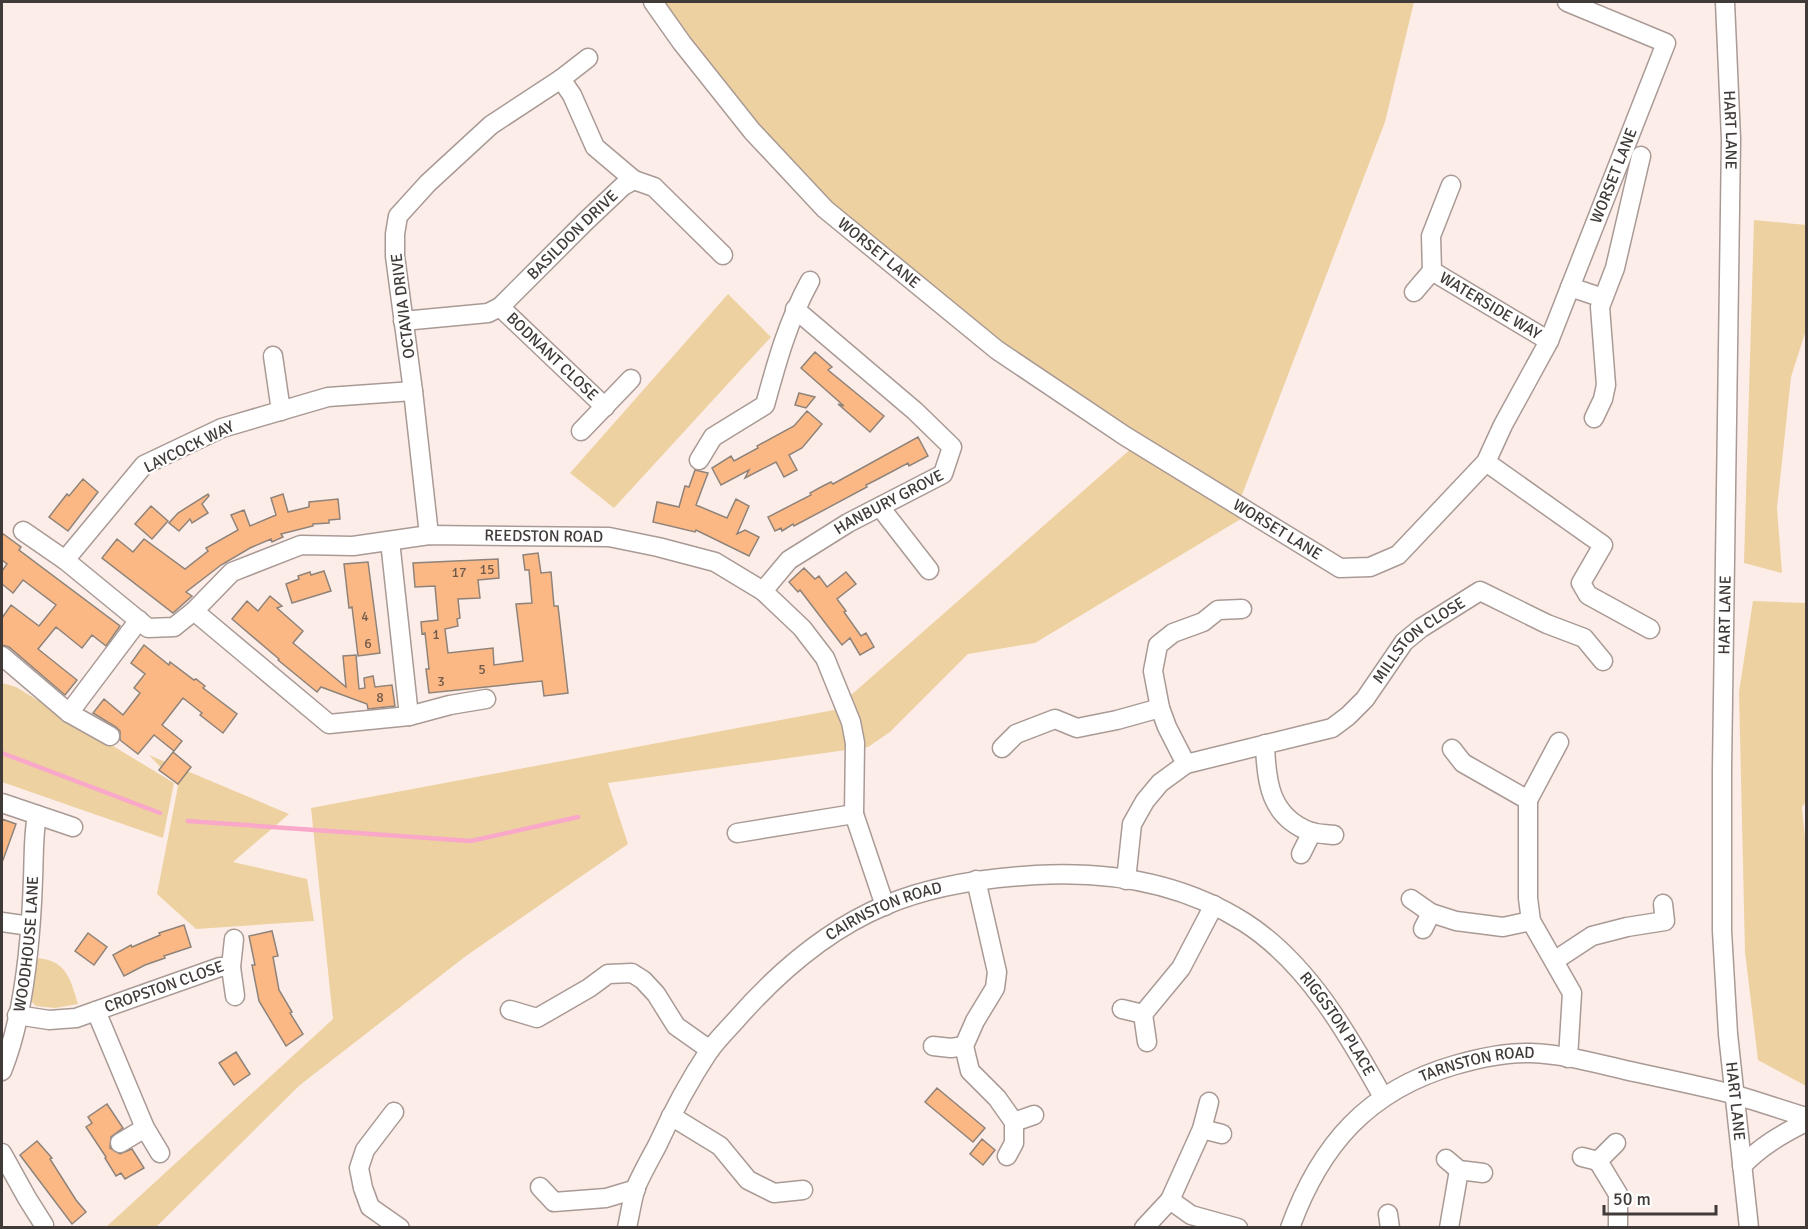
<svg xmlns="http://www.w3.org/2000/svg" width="1808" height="1229" font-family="Signika,sans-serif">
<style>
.green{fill:#edd1a1}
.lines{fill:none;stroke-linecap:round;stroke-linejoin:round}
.stream{stroke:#f9a8c9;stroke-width:4.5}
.building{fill:#fcb884;stroke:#8e837a;stroke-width:1.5}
.minor-casing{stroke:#a99a95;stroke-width:21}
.minor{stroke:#fff;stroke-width:18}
.labels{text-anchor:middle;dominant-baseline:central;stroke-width:4.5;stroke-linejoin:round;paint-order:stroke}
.number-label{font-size:14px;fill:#6f5a4b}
.street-label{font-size:16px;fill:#403a38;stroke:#fefefe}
</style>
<rect width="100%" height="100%" fill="#fdede8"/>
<path class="green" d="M663 2H1414L1385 122 1240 500 1128 431 999 343 829 201 757 132Z
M1754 220 1806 225V330L1791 377 1777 508 1782 573 1744 563Z
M728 294 771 337 614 508 570 473Z
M1133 447 1244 517 1035 643 968 654 890 732 868 747 608 783 628 844 466 956 300 1085 156 1227 105 1228 333 1019 311 808 834 710Z
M1753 601 1806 603V802L1802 807 1806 848V1086L1758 1060 1745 952 1739 692Z
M2 683 16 687 174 783 163 838 2 782Z
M149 755 289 814 233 862 307 879 314 921 196 929 157 894 178 786Z
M35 958C66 959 70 978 78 1004L55 1008 36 1006 30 1000Z"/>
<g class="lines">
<path class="stream" d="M2 753 160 813
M188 821 471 841 578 817"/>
</g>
<path class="building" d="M815 352 832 367 828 370 884 416 870 432 838 404 844 406 801 368Z
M799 393 815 397 806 408 795 405Z
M807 411 822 424 802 448 789 455 797 470 784 477 776 462 745 478 749 470 721 485 712 468 731 456 734 461 758 448 757 446 794 426Z
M918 437 928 456 909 466 908 463 878 479 866 485 867 487 794 526 793 524 782 531 781 528 775 531 768 517 811 495 810 493 821 487 831 482 833 484Z
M695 470 708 473 696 505 727 518 736 499 749 506 737 534 745 530 759 537 749 556 696 530 695 532 653 522 657 502 679 507 685 486 689 487Z
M83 479 98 492 68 531 49 517 67 494 69 496Z
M208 494 209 496 202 504 208 513 192 523 190 519 179 531 169 523 178 513Z
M283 494 288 512 309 507V502L338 499 340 519 329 520V523L313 524V526L281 534 283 537 272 542 271 539 250 548 221 565 186 592 192 596 173 613 102 558 117 539 133 552 144 539 185 569 208 551 206 548 238 530 231 515 244 510 250 526 276 515 271 498Z
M151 506 168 521 152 539 135 524Z
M2 533 21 547 19 550 120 626 106 646 92 635 82 648 56 627 38 649 77 680 65 695 9 647 2 645V618L11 605 39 626 56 605 23 580 13 593 2 584V571L7 564 2 560Z
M538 553 541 573 551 572 554 606H558L568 693 544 696 542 681 429 693 426 669H429L425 633 422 634 421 622 438 620 435 586 415 587 413 563 498 559 499 578 478 580 480 598 458 599 460 618 457 619 458 626 445 629 448 653 493 648 494 665 523 661 516 604 532 603 529 570H525L523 555Z
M368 562 380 653 358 656 352 607 349 608 344 564Z
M804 568 815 579 819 576 827 587 846 572 856 584 837 599 846 611 844 612 861 636 866 633 874 647 860 655 850 638 842 645 800 590 798 592 789 582Z
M324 571 331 591 292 603 286 584 299 579 298 576 310 572 311 575Z
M270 596 282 606 277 608 303 631 293 643 346 687 343 656 356 655 359 689 365 688 364 678 373 676 375 687 392 685 395 706 368 709 367 704 321 687 317 692 278 660 279 659 232 619 247 601 258 611Z
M144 645 169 665 170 662 194 680 196 679 205 686 203 688 237 714 223 733 200 715 202 713 183 698 162 725 182 741 174 751 154 735 138 754 120 740V731L116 727 93 713 104 699 123 715 140 693 134 688 145 674 131 663Z
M173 752 191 767 178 784 159 770Z
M2 819 16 824 3 860 2 859Z
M184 925 191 947 164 956 165 958 145 965 124 976 113 955 131 945 132 947 160 935 159 933Z
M272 931 278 956 273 957 279 990 292 1012 290 1013 303 1034 286 1046 259 1001 252 965H255L249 936Z
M88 933 107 947 94 965 75 951Z
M236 1052 250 1074 234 1085 219 1063Z
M937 1088 985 1128 973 1142 925 1102Z
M107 1104 123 1128 111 1137 110 1148 120 1154 132 1149 144 1168 125 1179 121 1173 116 1176 105 1158 106 1157 86 1127 92 1123 88 1117Z
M982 1139 995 1150 983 1165 970 1154Z
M37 1141 52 1158 50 1159 76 1200 86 1212 72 1224 20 1155Z"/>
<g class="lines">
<defs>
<g id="minor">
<path id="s1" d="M653 2 682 43 752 131 825 209 997 350 1125 436 1340 568 1370 567 1398 555 1486 462 1503 425 1549 341 1666 43 1567 2"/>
<path id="s2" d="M1725 2 1731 139 1722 770V931L1728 1034 1749 1228"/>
<path d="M561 79 572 95 595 147 634 180"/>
<path id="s3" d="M1432 271 1549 341"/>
<path d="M1570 287 1603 298"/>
<path d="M1414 292 1432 271 1431 236 1451 185"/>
<path id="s4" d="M500 307 605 407"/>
<path id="s5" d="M403 321 488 313 500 307 587 220 623 186 634 180 654 187 723 255"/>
<path d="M273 356 281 411"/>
<path d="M1594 418 1603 399 1606 385 1600 307 1615 268 1641 156"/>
<path d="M581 431 631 379"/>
<path d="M699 460 713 437 765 405C777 361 788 321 810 281"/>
<path d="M1486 462 1603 545 1581 583 1588 595 1650 629"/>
<path d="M880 507 929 570"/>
<path id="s6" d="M23 531 65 560 148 628 174 627 194 611 232 572 301 545 353 546 429 535 609 537 658 547 715 562 763 591 802 628 825 658 851 722 855 743 854 814 885 906"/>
<path d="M429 535 413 391 395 256V234L398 216 428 183 491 125 561 79 588 58"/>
<path d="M390 541 409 716"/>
<path d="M65 560 144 465 222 428 328 397 413 391"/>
<path id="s7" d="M763 591 789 560 848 523 943 474 952 447 915 411 795 309"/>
<path d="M194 611 329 724 409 716 450 705 486 699"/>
<path d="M2 656 69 713 110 736"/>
<path d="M69 713 139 620"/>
<path d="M1265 744C1266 782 1270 817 1311 832 1318 834 1327 834 1334 835"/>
<path d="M1002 748 1016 734 1055 719 1077 728 1117 720 1160 708"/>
<path d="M1452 749 1463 763 1528 800V898L1531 921 1572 993 1568 1058"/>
<path d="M1186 764 1167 727 1160 708 1153 671 1158 645 1173 633 1203 622 1218 610 1242 609"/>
<path d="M1528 800 1559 742"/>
<path d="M2 803 73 827"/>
<path d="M737 833 854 814"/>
<path d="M1301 854 1312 832"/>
<path d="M976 880 997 972 995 988 975 1021 964 1046 970 1071 997 1098 1014 1122V1143L1007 1156"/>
<path id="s8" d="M1126 880 1132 824 1145 801 1160 783 1186 764 1332 728 1348 716 1365 699 1404 642 1421 628 1480 591 1547 624 1584 638 1603 661"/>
<path d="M1411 899 1431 913 1456 921 1503 927 1531 921"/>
<path d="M2 922 30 926"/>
<path d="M1423 929 1431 913"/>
<path d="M234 939 231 967 235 996"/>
<path d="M1554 961 1592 936 1627 927 1665 921 1663 904"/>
<path d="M1122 1009 1143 1014 1147 1042"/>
<path d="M510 1010 537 1018 589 988 608 974 632 973 643 980 656 994 676 1026 710 1050"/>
<path d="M96 1011 145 1128 160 1153"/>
<path d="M1143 1014 1181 968 1214 905"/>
<path id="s9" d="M17 1015 49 1020 76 1018 220 967H231"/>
<path d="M933 1046 951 1048 964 1046"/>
<path id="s10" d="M2 1071C24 1017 31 938 33 879 34 857 33 837 37 815"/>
<path d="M394 1112 365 1150 359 1168 363 1188 370 1207 400 1228"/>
<path d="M671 1116 720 1146 748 1180 774 1193 803 1190"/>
<path d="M1014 1122 1034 1115"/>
<path d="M1202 1129 1222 1134"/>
<path d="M120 1143 145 1128"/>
<path d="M2 1153 27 1198 44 1225"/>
<path d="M1582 1157 1598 1161 1616 1143"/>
<path d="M1446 1159 1459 1170 1483 1173"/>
<path d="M1598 1161 1618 1194V1228"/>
<path d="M1742 1166C1761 1146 1782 1134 1806 1122"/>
<path d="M540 1187 554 1202 606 1198 636 1189"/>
<path d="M1170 1200 1202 1129 1209 1102"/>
<path d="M1388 1214 1390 1228"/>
<path id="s11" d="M627 1228C630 1214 632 1200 636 1187 642 1173 650 1159 657 1146 672 1113 689 1081 709 1051 717 1040 727 1030 736 1020 778 972 826 930 886 905 933 885 985 878 1036 875 1108 871 1182 883 1244 922 1307 962 1348 1034 1383 1097"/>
<path d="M1144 1228 1170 1200 1191 1215 1238 1228"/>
<path id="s12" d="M1290 1228C1320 1145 1368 1090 1455 1065 1479 1058 1505 1052 1531 1053 1563 1054 1595 1063 1625 1070 1661 1078 1697 1085 1732 1094 1757 1101 1782 1110 1806 1117"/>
<path d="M1449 1228 1459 1170"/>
</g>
</defs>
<use href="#minor" class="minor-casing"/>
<use href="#minor" class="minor"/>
</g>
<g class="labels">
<g class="number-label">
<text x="487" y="569">15</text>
<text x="459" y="572">17</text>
<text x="365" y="616">4</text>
<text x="436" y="634">1</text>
<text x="368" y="643">6</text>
<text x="482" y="669">5</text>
<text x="441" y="681">3</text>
<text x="380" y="697">8</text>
</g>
<g class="street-label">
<text stroke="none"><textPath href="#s2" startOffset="128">HART LANE</textPath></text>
<text stroke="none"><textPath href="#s1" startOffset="1401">WORSET LANE</textPath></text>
<text stroke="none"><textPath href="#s5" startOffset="201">BASILDON DRIVE</textPath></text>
<text stroke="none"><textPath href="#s1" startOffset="339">WORSET LANE</textPath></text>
<text transform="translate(403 306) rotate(-97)">OCTAVIA DRIVE</text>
<text stroke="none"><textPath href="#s3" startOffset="68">WATERSIDE WAY</textPath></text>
<text stroke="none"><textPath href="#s4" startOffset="72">BODNANT CLOSE</textPath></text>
<text transform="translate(189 447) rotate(-26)">LAYCOCK WAY</text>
<text stroke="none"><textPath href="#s7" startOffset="156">HANBURY GROVE</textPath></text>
<text stroke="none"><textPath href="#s1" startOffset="825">WORSET LANE</textPath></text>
<text stroke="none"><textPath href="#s6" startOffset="582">REEDSTON ROAD</textPath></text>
<text transform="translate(1725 615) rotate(-89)">HART LANE</text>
<text stroke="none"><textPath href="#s8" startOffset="414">MILLSTON CLOSE</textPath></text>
<text stroke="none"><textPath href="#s11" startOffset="424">CAIRNSTON ROAD</textPath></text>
<text stroke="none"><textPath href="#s10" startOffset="130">WOODHOUSE LANE</textPath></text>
<text stroke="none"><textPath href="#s9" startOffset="153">CROPSTON CLOSE</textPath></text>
<text stroke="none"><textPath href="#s11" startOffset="938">RIGGSTON PLACE</textPath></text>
<text stroke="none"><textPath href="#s12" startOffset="264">TARNSTON ROAD</textPath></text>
<text stroke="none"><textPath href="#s2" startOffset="1100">HART LANE</textPath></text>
</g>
</g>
<rect width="1808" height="1229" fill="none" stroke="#403a38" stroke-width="6"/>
<path d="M1604 1205v9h112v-9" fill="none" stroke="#403a38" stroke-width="3"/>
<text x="1613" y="1205" font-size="18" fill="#403a38" stroke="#fefefe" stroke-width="4.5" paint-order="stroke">50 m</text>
</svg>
